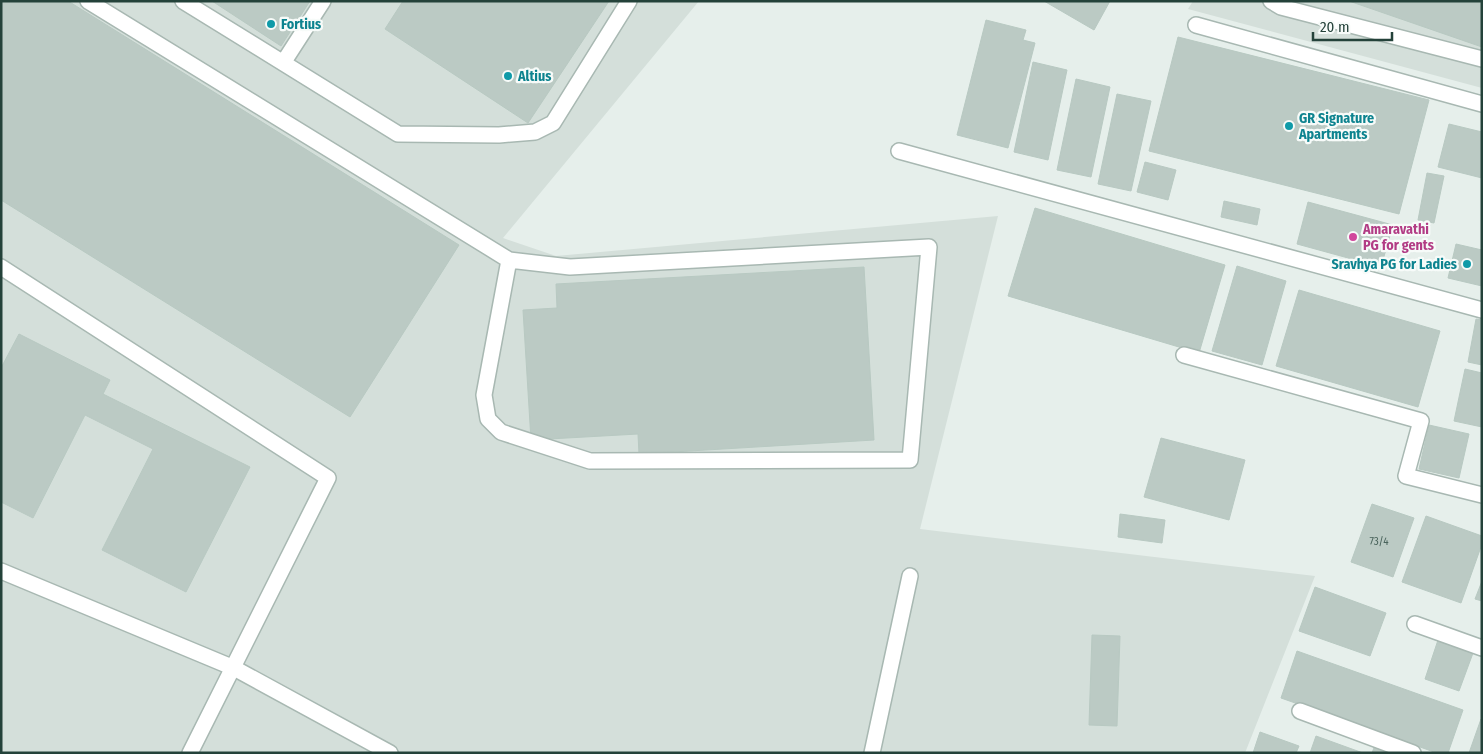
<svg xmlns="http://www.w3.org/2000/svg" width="1483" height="754" font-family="'Fira Sans Condensed',sans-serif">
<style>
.built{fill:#d4dfda}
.building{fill:#bbcac4;stroke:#b8c9c2}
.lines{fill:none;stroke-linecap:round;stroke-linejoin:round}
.lane-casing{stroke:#a8b8b2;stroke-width:18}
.lane{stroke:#fff;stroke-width:15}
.culture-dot{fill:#0f9aa8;stroke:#f7fbf9;stroke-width:2}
.hotel-dot{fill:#d1479c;stroke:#f7fbf9;stroke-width:2}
.labels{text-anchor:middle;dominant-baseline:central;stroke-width:4.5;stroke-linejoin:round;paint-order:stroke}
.number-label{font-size:11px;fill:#4a645c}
.culture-label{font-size:14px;font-weight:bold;fill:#0d838f;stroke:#f7fbf9;text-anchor:start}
.hotel-label{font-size:14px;font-weight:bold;fill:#b23c85;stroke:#f7fbf9;text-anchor:start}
</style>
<rect width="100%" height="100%" fill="#e6efeb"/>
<path class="built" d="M1 1H699L503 238 556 256 998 216 920 529 1315 576 1245 753H1Z
M1193 1H1482V88L1188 9Z"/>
<path class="building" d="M1 1H68L459 245 350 417 1 200Z
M212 1H310L281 46Z
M403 1H609L528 123 385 29Z
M1044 1H1110L1094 30Z
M1349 1H1482V47Z
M986 20 1026 30 1023 40 1035 43 1008 148 957 135Z
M1178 37 1429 100 1399 214 1149 151Z
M1033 62 1067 70 1048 160 1014 152Z
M1076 79 1110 87 1091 177 1057 170Z
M1117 94 1151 101 1131 191 1098 184Z
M1449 124 1482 132V178L1438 167Z
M1145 162 1176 170 1168 200 1137 192Z
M1427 173 1444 176 1434 223 1418 220Z
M1224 201 1260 209 1257 225 1221 217Z
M1308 202 1393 225 1381 267 1297 244Z
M1035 208 1225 265 1199 353 1008 296Z
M1456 244 1482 250V286L1448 278Z
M1237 266 1286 281 1262 365 1212 351Z
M864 267 874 440 639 454 638 434 531 440 523 310 557 308 556 284Z
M1299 290 1440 331 1418 407 1276 366Z
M1476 319 1482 320V365L1468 362Z
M19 334 110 380 103 394 250 467 186 592 102 550 153 449 85 415 33 518 1 502V368Z
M1465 369 1482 373V427L1454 421Z
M1429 425 1469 434 1459 478 1419 469Z
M1161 438 1245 460 1229 520 1144 497Z
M1372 504 1414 518 1393 577 1351 562Z
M1120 514 1165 520 1162 543 1118 537Z
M1426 516 1482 536V544L1461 603 1402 582Z
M1482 581V601L1475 599Z
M1315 587 1386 613 1370 656 1299 631Z
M1092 635 1120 636 1117 726 1089 725Z
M1438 640 1473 653 1459 691 1425 679Z
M1297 651 1463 710 1448 753H1437L1281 698Z
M1481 719 1482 753H1469Z
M1260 732 1299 746 1296 753H1253Z
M1316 736 1363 753H1310Z
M1375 745 1397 753H1372Z"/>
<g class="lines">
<defs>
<path id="lane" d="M88 1 509 260 570 267 929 247 910 460 590 461 501 432 488 419 484 395 509 260
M183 1 398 134 499 135 535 132 553 123 629 1
M1271 1 1281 7 1482 59
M1196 25 1482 104
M283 63 323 1
M899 151 1482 310
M1 267 328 478 190 753
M1184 355 1421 421 1406 476 1482 495
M1 571 234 668 390 753
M1415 624 1482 648
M1300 711 1413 753
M872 753 910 576"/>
</defs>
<use href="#lane" class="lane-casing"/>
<use href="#lane" class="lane"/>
</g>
<g class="culture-dot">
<circle cx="271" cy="24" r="5"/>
<circle cx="508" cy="76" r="5"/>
<circle cx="1289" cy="126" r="5"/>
<circle cx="1467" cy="264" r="5"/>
</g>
<circle class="hotel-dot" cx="1353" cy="237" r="5"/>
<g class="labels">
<g class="number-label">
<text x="1379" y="541">73/4</text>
</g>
<g class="culture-label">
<text x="281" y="24">Fortius</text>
<text x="518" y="76">Altius</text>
<text x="1299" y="118">GR Signature<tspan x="1299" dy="16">Apartments</tspan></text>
<text x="1457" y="264" text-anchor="end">Sravhya PG for Ladies</text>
</g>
<g class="hotel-label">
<text x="1363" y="229">Amaravathi<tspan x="1363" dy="16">PG for gents</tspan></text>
</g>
</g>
<rect width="1483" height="754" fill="none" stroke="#24423a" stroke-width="5"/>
<path d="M1313 32v8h79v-8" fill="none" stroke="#24423a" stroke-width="2.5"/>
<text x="1320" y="32" font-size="15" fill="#24423a" stroke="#f7fbf9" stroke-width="4" paint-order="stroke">20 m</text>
</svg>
